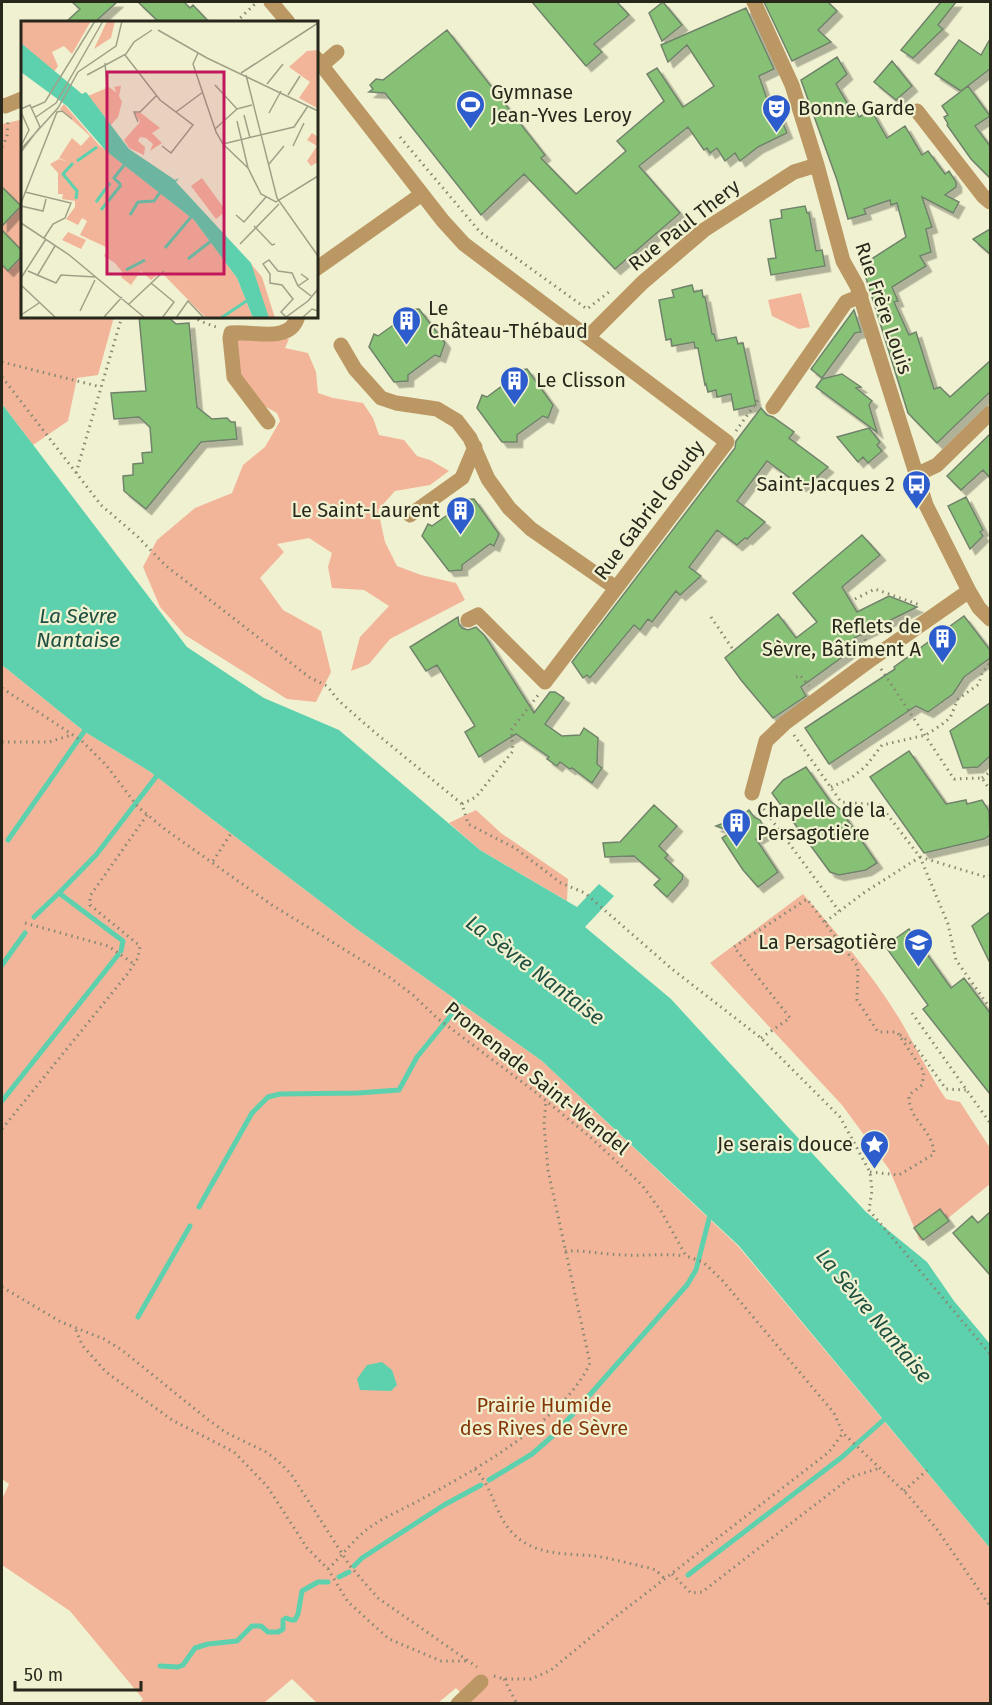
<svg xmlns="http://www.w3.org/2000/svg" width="992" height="1705" font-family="'Fira Sans',sans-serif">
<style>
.green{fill:#f2b59a}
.water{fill:#5dd1ad}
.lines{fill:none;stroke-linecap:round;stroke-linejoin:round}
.stream{stroke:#5dd1ad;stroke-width:5}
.building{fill:#87c176;stroke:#70836b;stroke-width:1.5;filter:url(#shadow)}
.path{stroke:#878872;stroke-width:3;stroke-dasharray:1.5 4.5;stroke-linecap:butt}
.minor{stroke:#bb9764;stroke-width:15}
.labels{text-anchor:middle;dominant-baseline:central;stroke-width:4.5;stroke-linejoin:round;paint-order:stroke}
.poi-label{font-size:20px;fill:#27271b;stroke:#f0f1d0;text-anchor:start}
.street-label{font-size:20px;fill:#27271b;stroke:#f0f1d0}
.park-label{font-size:20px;fill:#853709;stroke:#f0f1d0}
.water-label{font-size:21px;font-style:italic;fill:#1f5041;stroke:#f0f1d0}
.inset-river{fill:none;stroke:#5dd1ad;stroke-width:3}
.inset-road{fill:none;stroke:#a0a088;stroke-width:1.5}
.view{fill:#c2185b;fill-opacity:0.15;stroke:#c2185b;stroke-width:3}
.inset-edge{fill:none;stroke:#27271b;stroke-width:3}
</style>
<defs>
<filter id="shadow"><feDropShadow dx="5.5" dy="5.5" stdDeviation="0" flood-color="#0004"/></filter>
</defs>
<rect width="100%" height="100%" fill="#f0f1d0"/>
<path class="green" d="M20 120 22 121V316L114 317 98 375 77 378 68 421 33 445 2 404V124Z
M801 293 810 327 799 329 772 316 768 300Z
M262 331 289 339 285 348 308 353 316 372 318 393 333 398 363 403 373 418 379 435 404 440 417 456 430 460 449 471 430 485 395 491 378 510 385 542 397 566 421 575 456 583 465 600 390 639 369 664 351 671 360 637 389 606 364 590 332 588 328 567 332 553 309 538 277 544 284 552 260 578 283 610 321 631 331 672 316 702 287 699 185 635 160 607 143 567 157 540 195 508 232 493 243 465 265 447 280 421 277 413 240 393 234 338Z
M2 665 85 732 149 771 358 930 542 1061 738 1246 990 1548V1703L472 1704 456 1688 438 1703 318 1704 292 1679 264 1703H140L143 1699 70 1611 2 1565V1499L9 1484 2 1479Z
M476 810 501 833 568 879 567 901 480 850 449 823Z
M803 894C837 933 872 974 899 1018 915 1045 928 1073 946 1099L960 1102 990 1148V1184L920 1241 889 1169 842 1105 710 963Z"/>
<path class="water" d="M2 404 187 647 264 698 339 730 480 850 577 907 599 884 614 896 585 927 671 999 866 1212 927 1262 954 1301 990 1344V1548L739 1246 542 1061 358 930 149 771 85 732 2 665Z
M382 1362 392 1370 397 1385 391 1391 360 1390 357 1379 367 1365Z"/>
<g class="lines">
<path class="stream" d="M8 840 88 726
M34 917 59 893
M121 951 123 941 59 893 96 855 159 773
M2 965 25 933
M2 1101 118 955
M199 1207 252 1113 268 1097 280 1094 358 1093 399 1090 417 1057 452 1014 462 998
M138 1317 190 1226
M489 1480 532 1454 556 1433 687 1285 696 1270 711 1211
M354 1566 362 1558 444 1505 481 1485
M688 1575 842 1457 888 1416
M339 1577 349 1572
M160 1666 178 1667 183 1665 195 1648 208 1644 237 1641 252 1626H261L268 1632H278L283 1629V1620L286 1618 291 1620H295L298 1614 302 1591 318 1582H328"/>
</g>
<path class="building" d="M72 2H117L95 22H66L80 9Z
M138 2H184L190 8 193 5 209 22H159Z
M532 2H617L629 15 594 44 602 52 586 66Z
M663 2 682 25 662 41 649 13Z
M764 2H828L837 11 818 30 831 42 792 61Z
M941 2H956L938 25 943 29 913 58 901 50Z
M746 8 774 69 759 76 768 102 773 99 787 133 758 147 740 161 735 153 725 161 717 148 710 153 707 148 704 150 688 127 639 166 680 213 615 269 524 174 481 215 385 93 369 92 373 89 370 85 376 79 383 80 447 30 545 155 541 158 576 194 626 151 617 141 664 101 647 74 657 68 683 107 714 86 687 45 668 62 661 45Z
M990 39V69L961 91 935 74 959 40 981 55Z
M837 57 847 74 836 84 853 113 856 111 859 117 871 110 887 138 905 126 922 155 928 151 945 174 949 171 956 182V187L945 195 959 202 953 213 922 197 932 227 926 229 931 252 920 256 926 266 892 287 898 301 894 302 909 335 916 332 934 389 940 387 950 397 990 361V392L937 443 908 413 862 265 906 237 897 203 891 205 890 200 864 209 866 214 848 219 837 180 801 80Z
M892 61 912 86 896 100 874 82Z
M968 86 990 116 975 126 990 146V178L971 159 947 125 948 124 944 117 948 115 942 106Z
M2 187 21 206 2 226Z
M805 206 807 213H809L816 251 822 250 825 266 771 275 768 259 776 258 770 220 782 218 781 210Z
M990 229V254L973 239Z
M2 230 22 251V256L8 271 2 265Z
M692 285 694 292 702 290 703 297H705L712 334H714L716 341 736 337 738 344 743 343 756 405 734 410 731 394 717 397 716 390 708 392 706 384 705 385 698 348H695L694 342 672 346 671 339 666 340 659 300 674 297 672 290Z
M419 309 445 343 440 357 435 355 408 375V381L394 382 369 347 374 334 378 336 406 316 404 310Z
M854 310 861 332 855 333 822 378 811 369Z
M139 316H167L176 324 189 323 197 407 212 419 227 418 231 422H235L237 439 201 442 146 509 124 491 123 476 133 475V464L143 463 142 453 152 452 150 427 139 417 114 419 111 393 146 391Z
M527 369 553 405 548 418 543 416 517 435V442H502L477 408 482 395 487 397 514 377 513 371Z
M842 374 861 387 856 388 872 401 869 405 877 432 816 387 822 379Z
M761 408 767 415 773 417 794 432 789 438 828 467 807 486 803 483 801 486 767 461 737 501 765 522 747 539 745 538 737 545 717 530 689 567 701 576 680 595 676 591 652 622 648 619 640 630 634 625 590 678 587 675 583 678 572 662 735 448 736 441Z
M869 428 880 442 877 445 882 451 868 463 863 457 858 462 837 437Z
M990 434V478L983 470 961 490 947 476Z
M966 497 983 530 980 532 983 536 970 549 948 506Z
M474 499 499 534 494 546 490 544 462 565V570L449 571 422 536 428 524 432 526 461 505 460 500Z
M862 535 880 555 842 587 857 612 889 596 917 607 854 638 859 645 801 687 806 696 773 718 741 680 725 658 778 614 796 638 817 622 793 593Z
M964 616 990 650V658L964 677 953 694 928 712 916 706 829 764 805 728 895 669 894 667Z
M458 617 459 624 462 628 468 630 476 627 485 636 534 713 550 692H555L564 698 545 724 562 736 580 735 584 728 598 738 597 764 602 768 592 783 572 768 570 769 560 762 557 766 547 759 549 757 516 734 479 757 465 732 475 726 437 665 426 671 410 647Z
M990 703V756L978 767 963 768 950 731Z
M909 751 946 804 966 800 967 804 982 800 989 811 990 835 984 839 924 853 870 777Z
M806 767 830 801 840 809 877 863 866 870 839 875 830 872 772 793 783 780Z
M654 805 677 826 659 846 668 855 665 858 683 875 682 880 667 897 654 885 660 879 634 856 605 857 603 843 620 842Z
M749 810 754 817 760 820 767 833 756 839 778 872 758 887 743 870 722 838 731 832 716 826 739 817Z
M990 912V963L972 926Z
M909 929 951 988 964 978 990 1013V1094L923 1009 928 1005 885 946Z
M940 1209 949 1221 923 1240 914 1228Z
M990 1212V1275L953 1233 972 1216 978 1223Z"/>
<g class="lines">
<path class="path" d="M236 22 256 3
M400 137 480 232 587 309 609 292
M2 147 7 137 8 120
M193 316 200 321 216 327
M2 362 101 387
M2 377 101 505 137 536 165 565 309 677 327 686 339 701 372 730 462 804 468 824 515 848 561 883 585 893 672 969 761 1038 840 1117 870 1172 872 1190 869 1210 990 1354
M736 431 758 400
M76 473 122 316
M855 599 875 589 920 605
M711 617 734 651
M862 634 867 643
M881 669 954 779 982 778 990 790
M796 677 800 675 809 686
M2 688 82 741 106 765 138 807 166 830 272 905 389 977 413 995 437 1018 534 1091 589 1136 642 1185 661 1211 686 1256 703 1262 722 1280 834 1413 843 1433 907 1494 936 1528 990 1606
M794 735 841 802 880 805 920 857 948 924 956 960 990 1008
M2 742H49L71 735
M982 778 990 772
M831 787 850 779 866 766 882 745 926 735 941 725 950 718 958 699 979 684 982 673 990 663
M462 804 476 797 513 751 511 730 539 694
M760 804 839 911
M920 857 986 877 990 876
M213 861 232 832
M825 922 865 892 920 857
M25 923 108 946 134 964
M912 1013 990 1123
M900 1035 916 1047 946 1089 966 1090
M761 1038 790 1018 734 947 807 899 858 967 857 1000 878 1032H897L924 1072 922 1085 909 1095C908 1121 933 1128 934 1154L899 1175 870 1172
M2 1129 129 972 138 958 140 946 90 905V896L147 815
M565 1251C586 1250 606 1255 627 1255 647 1256 665 1253 685 1256
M2 1287 61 1322 104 1339 122 1350 206 1418 225 1432 266 1452 278 1461 291 1474 350 1566 378 1598 477 1667
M76 1330 82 1345 106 1372 172 1420 234 1452 267 1486 307 1548 328 1569 348 1602 389 1639 441 1661H467
M475 1469C498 1493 494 1526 527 1544 546 1555 574 1554 595 1556 609 1558 623 1562 637 1565 642 1567 650 1567 655 1570 658 1572 662 1576 665 1579
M904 1491 927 1470
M328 1569C343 1555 355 1537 373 1525 387 1516 403 1509 418 1501 472 1472 564 1421 590 1363L548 1170 544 1124 546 1101
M672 1574 691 1593 702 1592 851 1477 880 1468
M494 1676 504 1679H531L551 1670 614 1618 829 1452 843 1433
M504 1679 517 1704"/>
<path class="minor" d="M271 2 288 22
M754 2 792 85 817 165 843 261 857 286 926 505 969 591 979 608 990 619
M316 58 443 221 464 244 727 442 545 682 478 615 468 620
M322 65 337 52
M2 105 5 106 22 99
M917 111 983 196 990 202
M316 269 422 194
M589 336 642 283 704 230 794 172 817 165
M341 345 355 369 381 398 396 403 437 409 457 421 470 438 488 479 509 508 531 529 616 588
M773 407 846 302 861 296
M268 422 234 377 230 338 231 333C252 330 290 345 298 316
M916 475 937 465 990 413
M410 515 462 478 475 447
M752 793 766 741 785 723 873 658 969 591
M458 1704 481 1682"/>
</g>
<defs>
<symbol id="stadium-pin" viewBox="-11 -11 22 30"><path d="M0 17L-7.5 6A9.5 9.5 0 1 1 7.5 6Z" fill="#2d5dcc" stroke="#f0f1d0"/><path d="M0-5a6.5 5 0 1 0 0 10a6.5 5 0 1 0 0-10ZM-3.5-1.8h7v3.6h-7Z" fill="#fff"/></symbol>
<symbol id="theatre-pin" viewBox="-11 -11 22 30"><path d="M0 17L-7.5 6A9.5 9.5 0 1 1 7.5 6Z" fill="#2d5dcc" stroke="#f0f1d0"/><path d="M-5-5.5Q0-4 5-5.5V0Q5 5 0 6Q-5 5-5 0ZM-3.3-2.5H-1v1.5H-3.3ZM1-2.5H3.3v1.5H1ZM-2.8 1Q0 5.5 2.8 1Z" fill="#fff"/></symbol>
<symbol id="building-pin" viewBox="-11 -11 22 30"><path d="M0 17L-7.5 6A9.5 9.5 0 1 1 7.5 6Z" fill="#2d5dcc" stroke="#f0f1d0"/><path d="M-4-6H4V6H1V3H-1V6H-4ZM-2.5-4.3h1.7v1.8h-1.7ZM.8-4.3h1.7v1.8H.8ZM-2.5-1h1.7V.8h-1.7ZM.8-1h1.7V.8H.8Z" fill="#fff"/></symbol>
<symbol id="bus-pin" viewBox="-11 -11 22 30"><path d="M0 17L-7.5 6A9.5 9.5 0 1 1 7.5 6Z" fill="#2d5dcc" stroke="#f0f1d0"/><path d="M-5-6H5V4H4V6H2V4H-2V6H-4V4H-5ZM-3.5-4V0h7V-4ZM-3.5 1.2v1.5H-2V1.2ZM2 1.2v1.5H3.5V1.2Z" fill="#fff"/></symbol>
<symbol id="school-pin" viewBox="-11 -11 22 30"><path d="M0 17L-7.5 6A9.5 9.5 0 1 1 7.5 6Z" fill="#2d5dcc" stroke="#f0f1d0"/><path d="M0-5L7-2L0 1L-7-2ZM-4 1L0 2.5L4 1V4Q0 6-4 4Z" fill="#fff"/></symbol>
<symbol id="sight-pin" viewBox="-11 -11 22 30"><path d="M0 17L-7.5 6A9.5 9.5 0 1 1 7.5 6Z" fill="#2d5dcc" stroke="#f0f1d0"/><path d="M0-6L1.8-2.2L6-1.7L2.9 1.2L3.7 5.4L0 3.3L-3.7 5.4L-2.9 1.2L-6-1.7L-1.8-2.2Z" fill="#fff"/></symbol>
</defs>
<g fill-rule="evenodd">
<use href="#stadium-pin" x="454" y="88" width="33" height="45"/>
<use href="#theatre-pin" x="760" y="92" width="33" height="45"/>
<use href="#building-pin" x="390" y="304" width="33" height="45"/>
<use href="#building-pin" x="498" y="364" width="33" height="45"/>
<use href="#bus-pin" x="900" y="468" width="33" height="45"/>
<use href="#building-pin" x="444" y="494" width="33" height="45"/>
<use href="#building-pin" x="926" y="622" width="33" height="45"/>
<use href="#building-pin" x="720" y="806" width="33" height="45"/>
<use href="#school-pin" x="902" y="926" width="33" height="45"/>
<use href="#sight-pin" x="858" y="1128" width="33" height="45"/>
</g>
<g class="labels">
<g class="poi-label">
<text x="491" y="92">Gymnase<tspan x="491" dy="23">Jean-Yves Leroy</tspan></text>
<text x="798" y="108">Bonne Garde</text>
<text x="428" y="308">Le<tspan x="428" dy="23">Château-Thébaud</tspan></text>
<text x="536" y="380">Le Clisson</text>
<text x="895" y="484" text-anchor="end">Saint-Jacques 2</text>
<text x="440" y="510" text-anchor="end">Le Saint-Laurent</text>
<text x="921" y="626" text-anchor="end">Reflets de<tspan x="921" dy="23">Sèvre, Bâtiment A</tspan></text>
<text x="757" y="810">Chapelle de la<tspan x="757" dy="23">Persagotière</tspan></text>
<text x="897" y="942" text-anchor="end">La Persagotière</text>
<text x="853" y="1144" text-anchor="end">Je serais douce</text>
</g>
<g class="street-label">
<text transform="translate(684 225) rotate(-38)">Rue Paul Thery</text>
<text transform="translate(884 308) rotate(71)">Rue Frère Louis</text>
<text transform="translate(649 510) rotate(-53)">Rue Gabriel Goudy</text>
<text transform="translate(537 1078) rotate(39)">Promenade Saint-Wendel</text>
</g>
<g class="park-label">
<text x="544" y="1405">Prairie Humide<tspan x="544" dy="23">des Rives de Sèvre</tspan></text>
</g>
<g class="water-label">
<text x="78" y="616">La Sèvre<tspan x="78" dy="24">Nantaise</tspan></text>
<text transform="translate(535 970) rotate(37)">La Sèvre Nantaise</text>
<text transform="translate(874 1316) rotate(50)">La Sèvre Nantaise</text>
</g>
</g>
<g transform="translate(21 21)">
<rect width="297" height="297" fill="#f0f1d0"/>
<path d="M0 0H70L51 33 43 25 31 31 37 45 33 51 0 22ZM86 0H94L90 17 73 28ZM297 29V86L296 87 278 77 289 61 268 46 286 30ZM100 65 98 75 101 81 97 96 90 104 67 75 88 66 96 72 93 66ZM43 83 78 124 173 199 216 257 232 297H185L140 251 130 259 120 250 110 264 100 256 102 252 94 242 83 235 87 227 59 214 66 200 61 197 57 204 45 198 54 186V180L41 178 42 173H37V152L29 143 38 138 47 141 38 137 51 117 60 125 69 115 39 88ZM113 91 120 92 139 107 131 112 141 122 129 130 132 123 125 117 119 116 117 120 124 126 123 134 108 127 103 119 119 101ZM291 112 297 116V141L290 145 286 140 296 125 286 119ZM181 157 205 190 195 198 170 165ZM47 211 65 219 60 228 41 219ZM225 237 241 256 254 297H248Z" fill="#f2b59a"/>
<path d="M0 22 61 73 65 71 108 128 154 159 158 157 155 161 230 242 248 297H232L216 257 173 199 85 130 46 85 0 51Z" fill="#5dd1ad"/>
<path class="inset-river" d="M56 140 76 126M52 142 42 153 56 170 55 178M100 164 93 157 104 143M75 181 89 162M80 189 100 164M109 194 117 181 133 180 140 170M144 227 170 196M167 238 190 220M105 249 124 239M200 297 227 279"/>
<path class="inset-road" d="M137 9 186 37 297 90M177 32 172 43 195 111 202 123 227 147 240 173 255 181 297 155M104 34 139 79 172 104 150 132 141 125M84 42 86 64M220 52 297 2M66 54 105 33 113 21 131 9M225 54 256 177 297 235M246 63 262 43M194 64 216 88 231 84M267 74 279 55M10 87 24 81 74 0M0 88 9 84 19 106 0 131M0 91 8 109 0 125M155 91 182 71M248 92 260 70M223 94 229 117M15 96 35 82 82 0M216 100 227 147M117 101 113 91H119L136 74M194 108 216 88M202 123 273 106 287 85M272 125 283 102M0 128 37 87 57 51 95 25 101 0M248 143 263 125M4 171 50 182 44 197 32 203 23 217M0 182 36 91 41 90 51 98M0 185 22 190 25 178M215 194 223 201 245 176M0 202 47 233 124 297M233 205 251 224 254 223M219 223 258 183M7 250 35 262 40 254 75 256M16 255 34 225M0 257 25 218M130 262 153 281 141 297M0 264 35 297M277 265 287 258 280 253M290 275 277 265 271 252 257 250 248 239 242 243 249 253V262L261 264 272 278 260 291 265 296 287 280 297 268M108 283 143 250M59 290 74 259M0 294 18 282M83 296 101 276M155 297 167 280 183 297M281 297 291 288 297 290"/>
<path class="view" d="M86 51H203V253H86Z"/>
<rect width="297" height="297" class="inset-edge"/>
</g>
<rect width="992" height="1705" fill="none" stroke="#27271b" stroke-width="6"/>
<path d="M15 1681v9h126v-9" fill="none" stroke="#27271b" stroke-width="3"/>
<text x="24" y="1681" font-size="18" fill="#27271b" stroke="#f0f1d0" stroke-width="4.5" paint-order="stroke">50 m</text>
</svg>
